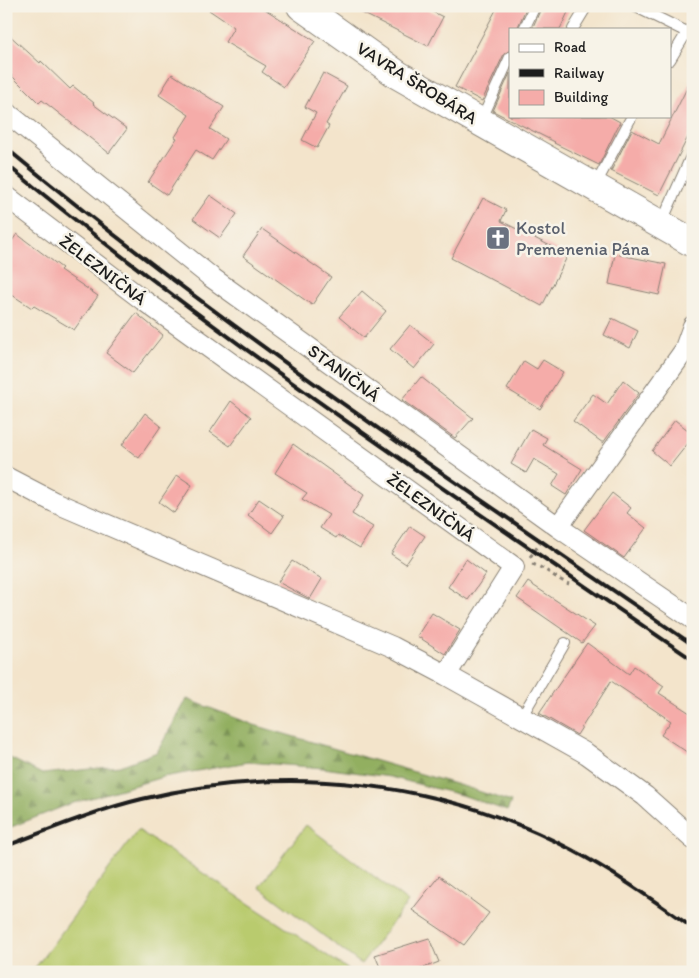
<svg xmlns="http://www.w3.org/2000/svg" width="699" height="978" font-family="Itim,sans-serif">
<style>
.forest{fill:url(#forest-firs);stroke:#57663e}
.pitch{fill:#b9cb6e;stroke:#6a7445}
.building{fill:#f5aca9}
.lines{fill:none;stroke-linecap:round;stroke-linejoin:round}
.lane-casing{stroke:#888074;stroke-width:12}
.street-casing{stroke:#888074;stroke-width:22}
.secondary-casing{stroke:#888074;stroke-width:30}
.path{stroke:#888074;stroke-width:3;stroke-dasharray:4 4;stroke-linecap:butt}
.lane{stroke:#fff;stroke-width:10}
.street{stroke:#fff;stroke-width:20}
.secondary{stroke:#fff;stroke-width:28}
.rail{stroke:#1c1c1c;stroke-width:4}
.labels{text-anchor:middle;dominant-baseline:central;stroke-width:5;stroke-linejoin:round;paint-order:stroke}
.street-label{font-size:18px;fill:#1c1c1c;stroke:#f7f3e8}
.worship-label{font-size:18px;fill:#5b616d;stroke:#f7f3e8;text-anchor:start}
</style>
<defs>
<pattern id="forest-firs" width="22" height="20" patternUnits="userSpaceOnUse" patternTransform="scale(1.25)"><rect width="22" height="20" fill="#92af61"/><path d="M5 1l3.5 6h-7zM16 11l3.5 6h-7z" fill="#768e4f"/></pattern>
</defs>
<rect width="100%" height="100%" fill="#f7f3e8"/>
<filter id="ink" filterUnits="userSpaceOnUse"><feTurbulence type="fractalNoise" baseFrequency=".02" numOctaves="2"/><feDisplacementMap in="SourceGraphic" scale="10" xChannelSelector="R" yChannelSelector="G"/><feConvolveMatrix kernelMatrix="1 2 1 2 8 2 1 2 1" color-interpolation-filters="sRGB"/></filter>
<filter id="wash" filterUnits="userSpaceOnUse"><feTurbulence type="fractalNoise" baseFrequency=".0096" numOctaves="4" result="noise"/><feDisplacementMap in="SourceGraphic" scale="20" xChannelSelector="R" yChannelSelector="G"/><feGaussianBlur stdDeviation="1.12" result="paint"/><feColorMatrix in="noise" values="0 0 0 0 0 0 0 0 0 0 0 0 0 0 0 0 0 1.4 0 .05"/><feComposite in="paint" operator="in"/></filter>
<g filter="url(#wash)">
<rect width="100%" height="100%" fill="#f3e4cb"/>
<path class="forest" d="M187 699 254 725 469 788 511 802 507 811 465 796 390 777 323 768 248 762 163 777 70 804 6 829V756L42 774 120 766 157 752Z"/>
<path class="pitch" d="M306 825 408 902 361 964 259 887Z
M138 830 352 972H32Z"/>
<g id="blocks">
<path class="building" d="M203 6H260L315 41 284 87 262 72 266 66 225 42 234 27Z
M348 6H421L443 17 428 46Z
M498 6H527L517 29H510V50L504 54 482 101 455 87Z
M542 6H571L560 29H532Z
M6 32 40 63 41 61 70 89 73 86 94 103 93 104 127 129 109 153 42 100 39 103 6 70Z
M323 73 347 86 326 124 329 126 317 148 302 140 316 113 305 107Z
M510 73V116H609L620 122 599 165 554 143 555 142 493 111Z
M172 74 224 107 210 129 226 139 212 160 196 150 167 195 148 182 177 138 175 137 189 115 159 95Z
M693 76V127L659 195 611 171 632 130 659 144Z
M210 195 237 214 220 238 193 219Z
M483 198 506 210 501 221 568 255 542 306 451 258Z
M262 229 331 277 312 305 243 256Z
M17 234 62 268 60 270 98 296 74 330 34 306 32 308 6 291V249Z
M615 254 666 264 659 295 609 284Z
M362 291 386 311 364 338 339 317Z
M136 313 163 335 133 373 106 353Z
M612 318 638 331 630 348 604 335Z
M410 325 434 344 414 369 390 349Z
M543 360 563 372 540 409 507 389 524 361 537 369Z
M421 377 473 418 455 438 402 400Z
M623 380 639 393 603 443 573 421 593 394 607 404Z
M231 401 251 417 230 446 210 432Z
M145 413 161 426 139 458 122 445Z
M675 420 693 434V437L670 466 652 451Z
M531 429 547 438 543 445 582 469 566 495 552 486 559 474 534 459 526 473 511 464Z
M293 444 364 495 352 514 373 527 360 548 338 535 336 538 320 528 329 515 302 499 307 493 275 473Z
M177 475 192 485 174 513 159 502Z
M612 493 631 508 627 513 646 528 624 558 584 530Z
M259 499 284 516 272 533 248 515Z
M410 526 425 536 406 564 391 554Z
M466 559 486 574 468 600 448 587Z
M292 561 322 579 310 599 278 582Z
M528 582 595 626 582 643 517 598Z
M432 613 460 630 445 654 417 636Z
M587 643 629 674 634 666 664 686 659 693 693 715V756L661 735 671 721 611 681 577 735 539 713Z
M439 876 489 913 464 945 412 910Z
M429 938 439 962 413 972H382L375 955Z"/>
</g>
</g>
<g filter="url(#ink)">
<use href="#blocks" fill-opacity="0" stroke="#888074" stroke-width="1"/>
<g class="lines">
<defs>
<path id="lane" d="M634 6 687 32
M524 29 535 6
M573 29 587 6
M670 60 687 32 692 30
M481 121 510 57
M595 186 632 116
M661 224 693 152
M522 716 565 643"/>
<path id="street" d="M6 112 211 277 558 527 693 619
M6 196 143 300 514 567 446 675 587 754 645 796 693 839
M6 477 54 502 393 647 446 675
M558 527 684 351 693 326"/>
<path id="secondary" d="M301 6 398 75 693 243"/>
</defs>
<use href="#lane" class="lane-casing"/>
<use href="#street" class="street-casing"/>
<use href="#secondary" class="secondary-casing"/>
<path class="path" d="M530 557 544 538
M532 564C546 568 556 579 569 584"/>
<use href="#lane" class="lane"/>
<use href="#street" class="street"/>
<use href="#secondary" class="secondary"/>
<path class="rail" d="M6 148C224 329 460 485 693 645
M6 164C224 344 460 500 693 660
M6 846C51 829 96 810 142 799 286 764 441 780 572 850 614 872 653 900 693 928"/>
</g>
</g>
<defs>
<symbol id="church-square" viewBox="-11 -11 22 22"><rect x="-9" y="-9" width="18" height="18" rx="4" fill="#6b7280" stroke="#f7f3e8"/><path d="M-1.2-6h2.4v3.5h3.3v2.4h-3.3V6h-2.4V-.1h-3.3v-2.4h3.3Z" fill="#fff"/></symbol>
</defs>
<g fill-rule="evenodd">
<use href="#church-square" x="484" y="224" width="28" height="28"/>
</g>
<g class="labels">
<g class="street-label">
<text transform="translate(417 83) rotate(32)">VAVRA ŠROBÁRA</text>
<text transform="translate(103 270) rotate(37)">ŽELEZNIČNÁ</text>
<text transform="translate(344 373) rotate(36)">STANIČNÁ</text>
<text transform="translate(431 507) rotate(36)">ŽELEZNIČNÁ</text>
</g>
<g class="worship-label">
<text x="516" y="228">Kostol<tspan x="516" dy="21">Premenenia Pána</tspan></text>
</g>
</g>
<rect width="699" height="978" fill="none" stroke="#f7f3e8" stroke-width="25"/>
<rect x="509" y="28" width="162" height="90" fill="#f7f3e8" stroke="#9f9d96"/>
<rect x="519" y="44" width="25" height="8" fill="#ffffff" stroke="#9f9d96"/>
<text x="554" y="52" font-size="15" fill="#1c1c1c">Road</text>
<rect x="519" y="69" width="25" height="8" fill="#1c1c1c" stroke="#9f9d96"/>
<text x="554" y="78" font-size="15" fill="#1c1c1c">Railway</text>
<rect x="519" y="90" width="25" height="15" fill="#f5aca9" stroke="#9f9d96"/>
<text x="554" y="102" font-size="15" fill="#1c1c1c">Building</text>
</svg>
